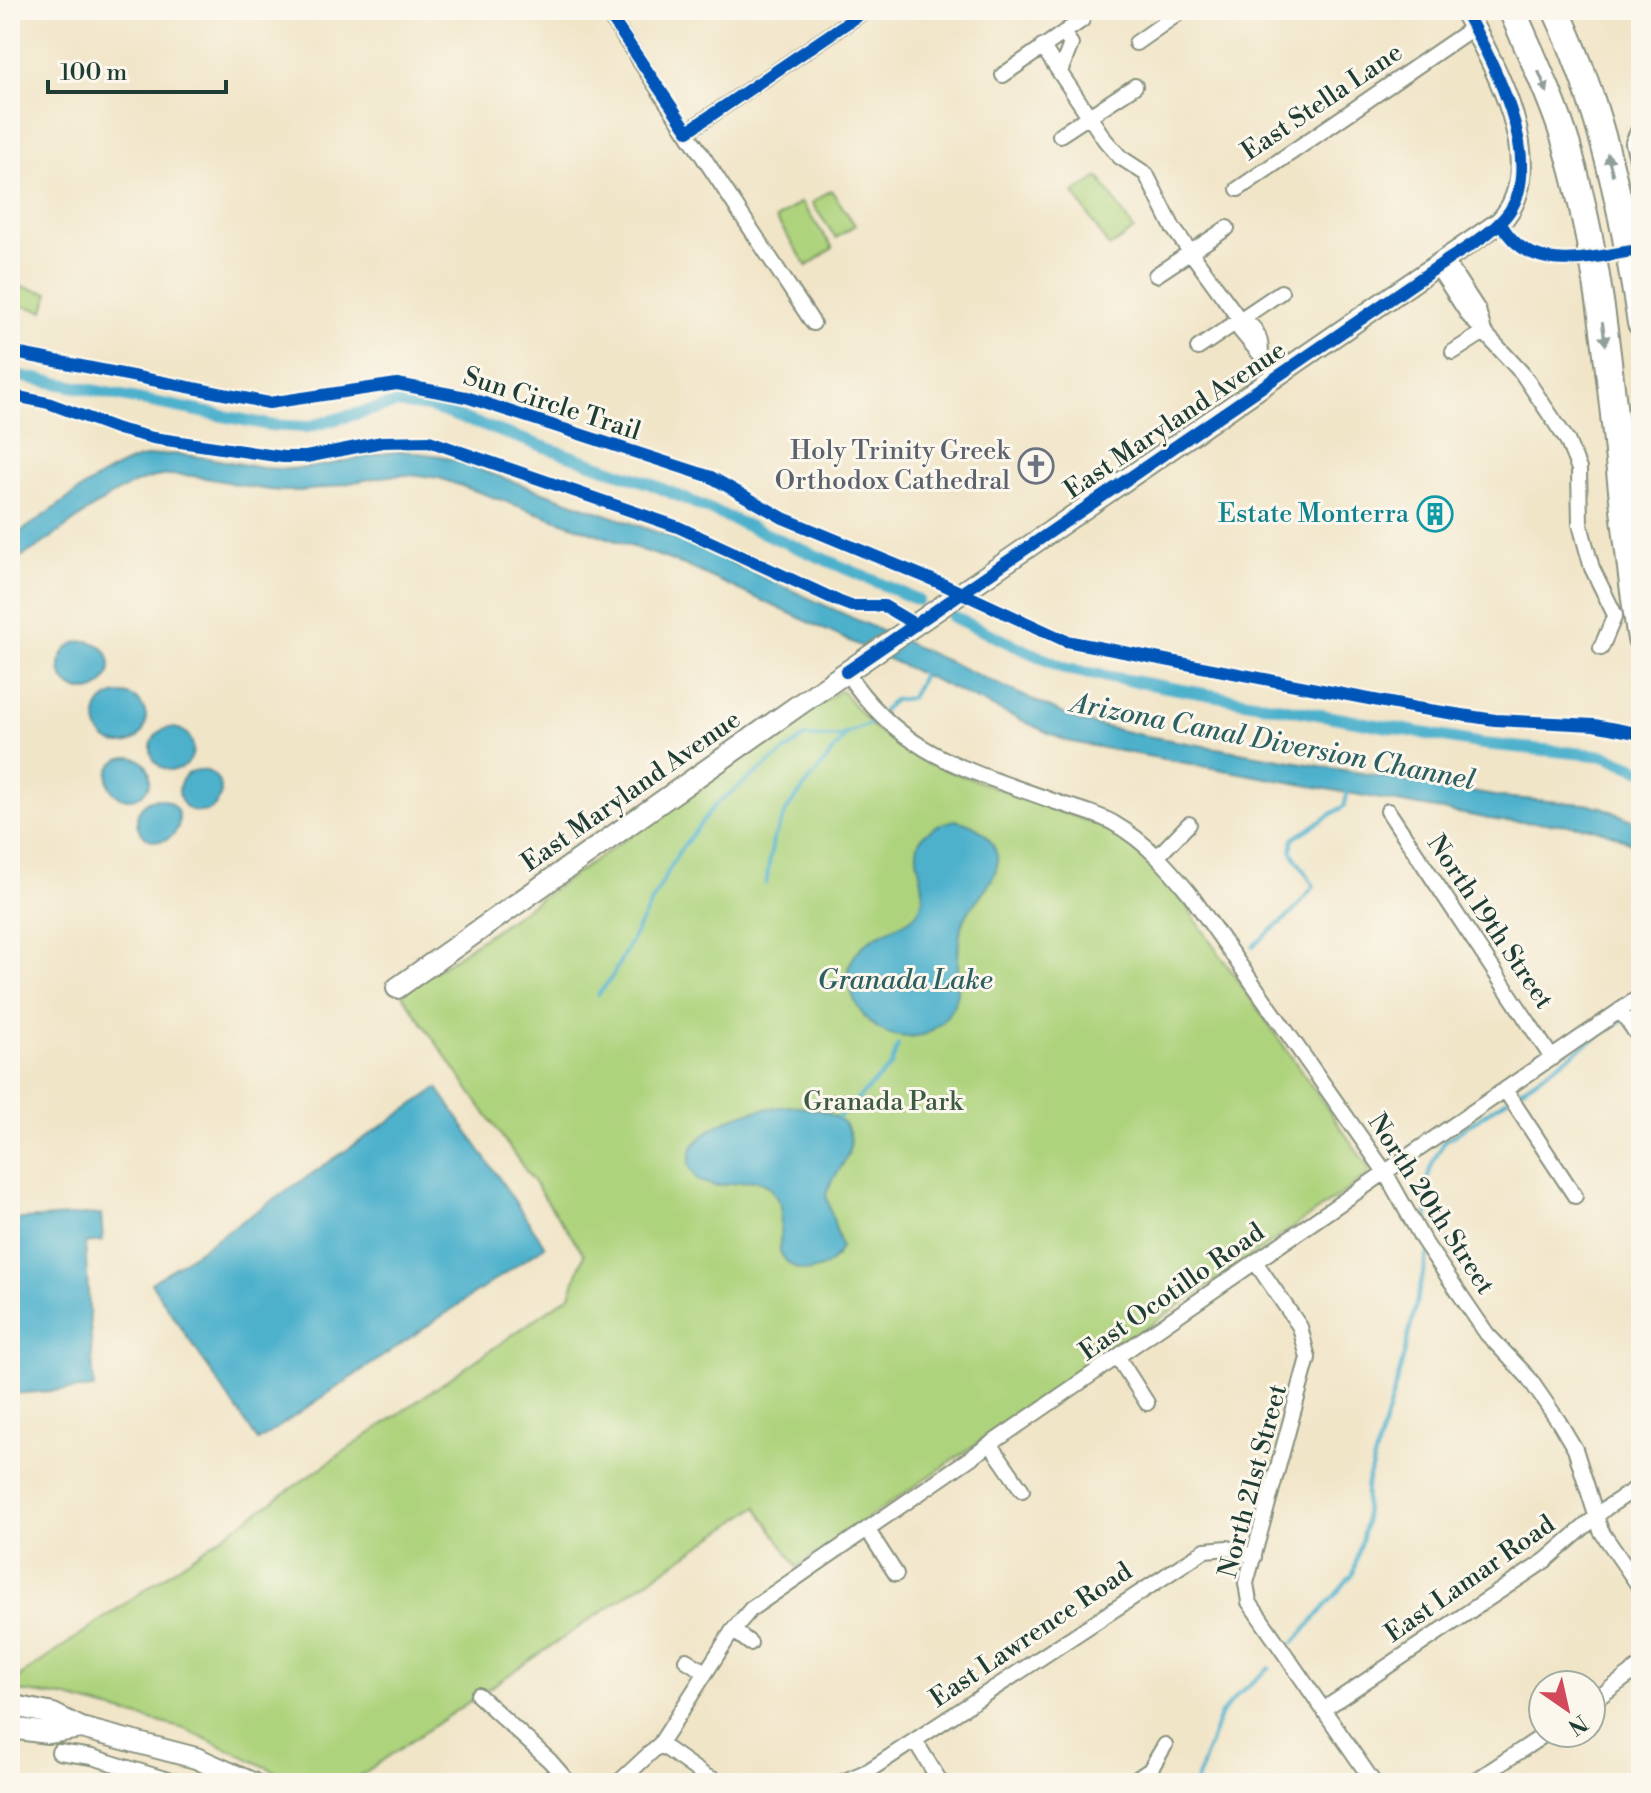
<svg xmlns="http://www.w3.org/2000/svg" width="1651" height="1793" font-family="'Libre Bodoni',serif">
<style>
.green{fill:#aed37d;stroke:#668858;stroke-width:2}
.water{fill:#4db1cc;stroke:#367780;stroke-width:2}
.lines{fill:none;stroke-linecap:round;stroke-linejoin:round}
.stream{stroke:#4db1cc;stroke-width:4}
.canal{stroke:#4db1cc;stroke-width:12}
.street-casing{stroke:#88917e;stroke-width:18}
.secondary-casing{stroke:#88917e;stroke-width:24}
.highway-casing{stroke:#88917e;stroke-width:30}
.street{stroke:#fff;stroke-width:14}
.secondary{stroke:#fff;stroke-width:20}
.highway{stroke:#fff;stroke-width:26}
.cycleway-casing{stroke:#fbf7ec;stroke-width:17}
.cycleway{stroke:#0057b8;stroke-width:12}
.oneway{fill:#8f9e9a}
.labels{text-anchor:middle;dominant-baseline:central;stroke-width:6;stroke-linejoin:round;paint-order:stroke}
.street-label{font-size:26px;fill:#1f3d34;stroke:#fbf7ec}
.worship-label{font-size:26px;fill:#5b616d;stroke:#fbf7ec;text-anchor:end}
.culture-label{font-size:26px;fill:#0d838f;stroke:#fbf7ec;text-anchor:end}
.park-label{font-size:26px;fill:#3c5b43;stroke:#fbf7ec}
.water-label{font-size:28px;font-style:italic;fill:#2d6062;stroke:#fbf7ec}
</style>
<rect width="100%" height="100%" fill="#fbf7ec"/>
<filter id="ink" filterUnits="userSpaceOnUse"><feTurbulence type="fractalNoise" baseFrequency=".0125" numOctaves="2"/><feDisplacementMap in="SourceGraphic" scale="16" xChannelSelector="R" yChannelSelector="G"/><feConvolveMatrix kernelMatrix="1 2 1 2 8 2 1 2 1" color-interpolation-filters="sRGB"/></filter>
<filter id="wash" filterUnits="userSpaceOnUse"><feTurbulence type="fractalNoise" baseFrequency=".006" numOctaves="4" result="noise"/><feDisplacementMap in="SourceGraphic" scale="32" xChannelSelector="R" yChannelSelector="G"/><feGaussianBlur stdDeviation="1.8" result="paint"/><feColorMatrix in="noise" values="0 0 0 0 0 0 0 0 0 0 0 0 0 0 0 0 0 1.4 0 .05"/><feComposite in="paint" operator="in"/></filter>
<g filter="url(#wash)">
<rect width="100%" height="100%" fill="#f1e5c8"/>
<path class="green" d="M1099 177 1134 230 1109 247 1074 193Z
M831 190 855 225 836 238 812 203Z
M801 202 833 248 807 266 776 219Z
M10 284 49 293 44 311 10 303Z
M841 690 874 728 920 760 1110 829C1140 851 1163 877 1186 906L1369 1168 1368 1176 797 1567 757 1507 349 1783H300L185 1729 64 1697 18 1691 12 1682 570 1295 584 1254 402 994Z"/>
<path class="water" d="M401 451 441 456 690 544 1079 721 1141 735 1500 797 1584 804 1602 807 1641 824V849C1597 820 1551 824 1501 821L1066 741 687 566 439 478C377 466 342 493 283 491 239 490 194 467 151 478 101 491 58 541 10 562V538C50 515 86 480 129 462 182 441 233 470 287 469 326 469 362 455 401 451Z
M60 666a25 25 0 1 1 50 0a25 25 0 1 1-50 0Z
M96 719a25 25 0 1 1 50 0a25 25 0 1 1-50 0Z
M151 749a21 21 0 1 1 42 0a21 21 0 1 1-42 0Z
M108 778a21 21 0 1 1 42 0a21 21 0 1 1-42 0Z
M179 791a21 21 0 1 1 42 0a21 21 0 1 1-42 0Z
M137 820a21 21 0 1 1 42 0a21 21 0 1 1-42 0Z
M955 820C969 823 983 829 991 842 1014 876 968 898 961 929 951 972 974 1004 926 1034 881 1047 848 1012 848 968 867 923 911 933 921 905 933 873 887 838 955 820Z
M438 1088 545 1246 258 1441 151 1283Z
M790 1106C818 1108 861 1115 848 1154 843 1168 831 1178 826 1194L841 1247C829 1275 795 1280 780 1252L781 1205 769 1186 757 1180 716 1186 698 1181 689 1165 692 1147C717 1117 753 1109 790 1106Z
M101 1214 103 1241 85 1243 94 1388 10 1394V1220Z"/>
<g class="lines">
<path class="stream" d="M882 711 894 700 911 698 924 672
M766 884 773 840 788 808 846 735
M1253 946 1292 913 1314 886 1291 851 1293 839 1344 806 1348 791
M598 995 612 977 678 853 716 804 804 737H837L870 724 876 717
M1630 1015 1641 1008
M1514 1094 1622 1020
M839 1117 891 1066 898 1045
M1428 1237C1428 1193 1418 1182 1445 1141L1507 1099
M1294 1643 1353 1574 1365 1525 1366 1487 1401 1367 1428 1253
M1196 1783 1220 1715 1238 1694 1270 1668"/>
<path class="canal" d="M10 374 269 425 307 427 397 403 430 407 651 484 918 600
M953 617 1066 669 1483 744 1606 756 1641 770"/>
</g>
</g>
<g filter="url(#ink)">
<g class="lines">
<defs>
<path id="street" d="M606 10 813 323
M1136 43 1183 10
M1042 46 1105 140 1120 157 1146 174 1173 228 1240 320C1256 325 1261 337 1261 353
M1060 72 1071 44 1063 33
M1003 75 1082 20
M688 131 866 10
M1060 135 1135 86
M1238 189 1474 27
M1446 261 1478 310 1483 328
M1437 267 1469 316 1522 373 1567 440 1579 469 1580 524 1585 543 1592 568 1615 615 1601 648
M1156 275 1227 228
M1240 320V330L1278 376
M1198 348 1281 292
M1453 352 1484 332
M846 672C900 754 965 769 1053 801 1073 808 1097 813 1115 824 1146 842 1168 867 1190 894L1385 1172 1423 1240 1487 1334 1528 1377 1559 1422 1575 1449 1601 1531 1641 1589
M1388 811 1552 1058
M1158 856 1189 824
M1620 1010 1641 1040
M1505 1090 1575 1196
M1256 1263 1300 1327 1308 1358 1246 1583 1249 1602 1374 1783
M1119 1359 1147 1403
M991 1445 1022 1490
M867 1529 896 1574
M733 1630 750 1643
M686 1660 705 1672
M478 1695 550 1761 569 1783
M1591 1703 1641 1666
M1324 1709 1546 1560 1606 1508 1641 1485
M915 1741 941 1783
M660 1744 705 1776 722 1783
M59 1752 92 1757 178 1783
M618 1783 660 1744 733 1630 751 1609 1641 996
M840 1783 868 1771 1205 1550 1228 1548 1254 1557
M1131 1783 1150 1770 1165 1745
M1472 1783 1547 1733"/>
<path id="secondary" d="M1641 132 1636 143 1641 162
M397 988 803 702 1500 222C1552 168 1494 63 1464 10
M10 1705 53 1714 81 1728 196 1758 252 1783
M10 1728 48 1733 81 1728"/>
<path id="highway" d="M1512 10C1531 55 1553 99 1567 146 1614 306 1614 475 1641 639
M1556 10C1602 109 1624 215 1641 323"/>
</defs>
<use href="#street" class="street-casing"/>
<use href="#secondary" class="secondary-casing"/>
<use href="#highway" class="highway-casing"/>
<use href="#street" class="street"/>
<use href="#secondary" class="secondary"/>
<use href="#highway" class="highway"/>
<defs>
<path id="cycleway" d="M606 10 688 131 866 10
M1500 222C1531 279 1588 256 1641 250
M10 352 269 403 397 384 466 397 711 477 783 518 940 583 1066 641 1416 708 1495 720 1594 725 1641 734
M10 395 48 403 118 429 153 438 283 457H306L382 442 429 441 678 527 838 601 851 606H884L916 625
M846 672 1446 261C1467 247 1494 233 1509 212 1546 160 1491 58 1464 10"/>
</defs>
<use href="#cycleway" class="cycleway-casing"/>
<use href="#cycleway" class="cycleway"/>
</g>
<defs><path id="oneway-solid" d="M-6-.8H1V-3.2L6.5 0L1 3.2V.8H-6Z" transform="scale(2)"/></defs>
<g class="oneway">
<use href="#oneway-solid" transform="translate(1543 82) rotate(68)"/>
<use href="#oneway-solid" transform="translate(1610 164) rotate(-104)"/>
<use href="#oneway-solid" transform="translate(1604 334) rotate(82)"/>
</g>
</g>
<defs>
<symbol id="church-ring" viewBox="-11 -11 22 22"><circle r="9.5" fill="#fbf7ec" stroke="#6b7280" stroke-width="1.5"/><path d="M-1.2-6h2.4v3.5h3.3v2.4h-3.3V6h-2.4V-.1h-3.3v-2.4h3.3Z" fill="#6b7280"/></symbol>
<symbol id="building-ring" viewBox="-11 -11 22 22"><circle r="9.5" fill="#fbf7ec" stroke="#0f9aa8" stroke-width="1.5"/><path d="M-4-6H4V6H1V3H-1V6H-4ZM-2.5-4.3h1.7v1.8h-1.7ZM.8-4.3h1.7v1.8H.8ZM-2.5-1h1.7V.8h-1.7ZM.8-1h1.7V.8H.8Z" fill="#0f9aa8"/></symbol>
</defs>
<g fill-rule="evenodd">
<use href="#church-ring" x="1016" y="446" width="40" height="40"/>
<use href="#building-ring" x="1415" y="494" width="40" height="40"/>
</g>
<g class="labels">
<g class="street-label">
<text transform="translate(1322 102) rotate(-34)">East Stella Lane</text>
<text transform="translate(552 404) rotate(18)">Sun Circle Trail</text>
<text transform="translate(1175 420) rotate(-34)">East Maryland Avenue</text>
<text transform="translate(631 791) rotate(-35)">East Maryland Avenue</text>
<text transform="translate(1490 922) rotate(56)">North 19th Street</text>
<text transform="translate(1431 1204) rotate(57)">North 20th Street</text>
<text transform="translate(1172 1292) rotate(-35)">East Ocotillo Road</text>
<text transform="translate(1253 1481) rotate(-75)">North 21st Street</text>
<text transform="translate(1470 1579) rotate(-35)">East Lamar Road</text>
<text transform="translate(1031 1635) rotate(-34)">East Lawrence Road</text>
</g>
<g class="worship-label">
<text x="1010" y="451">Holy Trinity Greek<tspan x="1010" dy="30">Orthodox Cathedral</tspan></text>
</g>
<g class="culture-label">
<text x="1409" y="514">Estate Monterra</text>
</g>
<g class="park-label">
<text x="883" y="1102">Granada Park</text>
</g>
<g class="water-label">
<text transform="translate(1273 742) rotate(11)">Arizona Canal Diversion Channel</text>
<text x="905" y="980">Granada Lake</text>
</g>
</g>
<rect width="1651" height="1793" fill="none" stroke="#fbf7ec" stroke-width="40"/>
<g transform="translate(1567 1709) rotate(146)"><circle r="38" fill="#fbf7ec" stroke="#a3ada2" stroke-width="2"/>
<path d="M0-6L14 30L0 20L-14 30Z" fill="#d1495b"/>
<text y="-12" font-size="22" font-weight="bold" text-anchor="middle" fill="#1f3d34">N</text>
</g>
<path d="M48 80v12h178v-12" fill="none" stroke="#1f3d34" stroke-width="4"/>
<text x="60" y="80" font-size="24" fill="#1f3d34" stroke="#fbf7ec" stroke-width="6" paint-order="stroke">100 m</text>
</svg>
